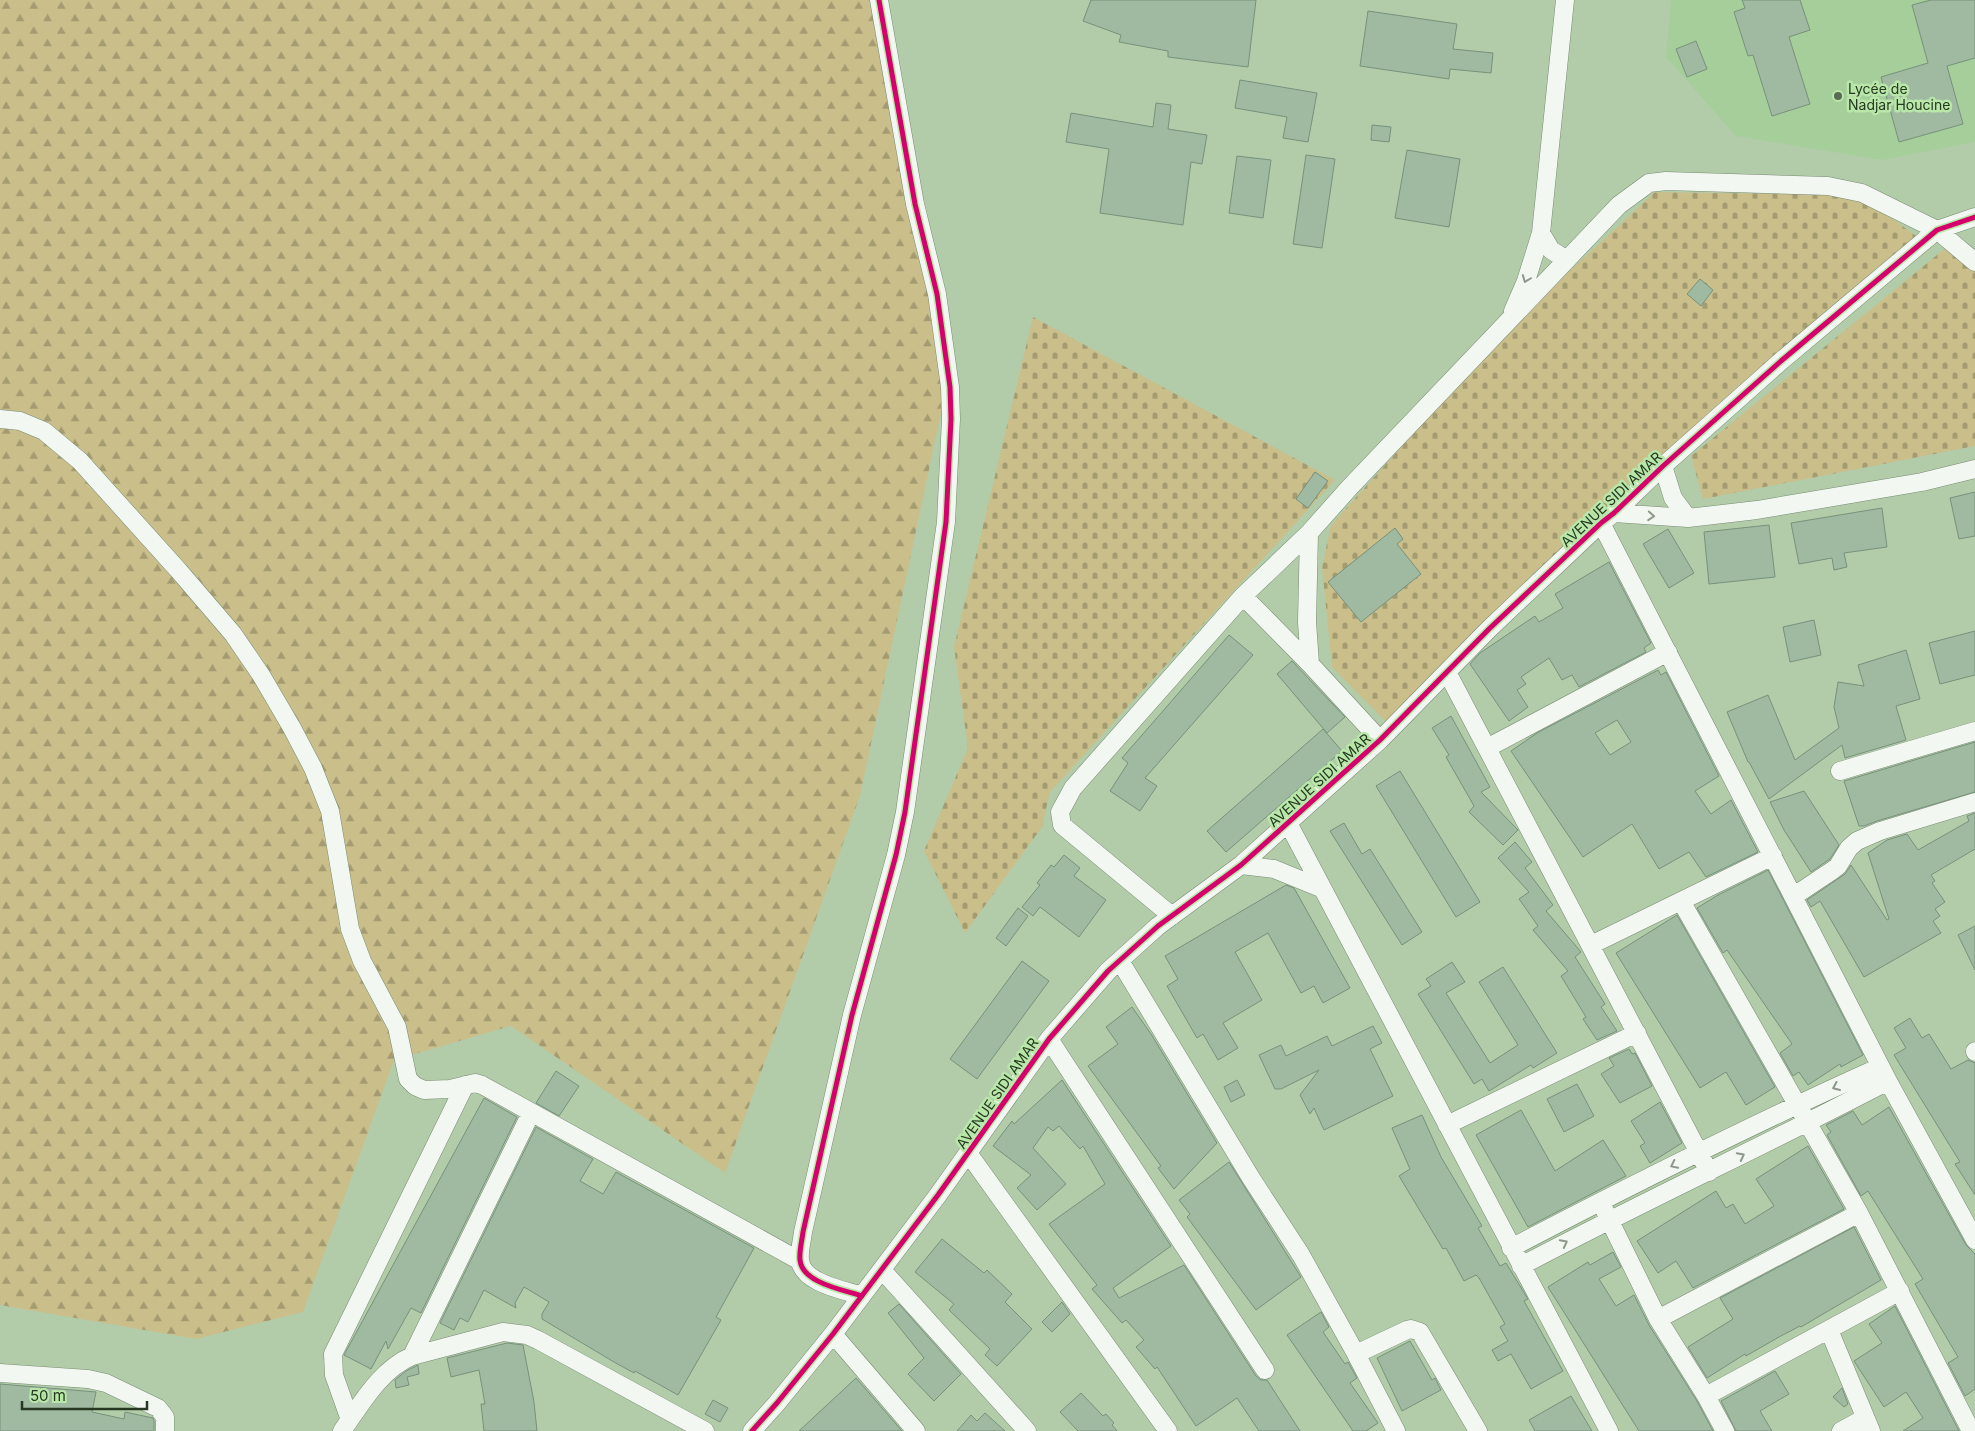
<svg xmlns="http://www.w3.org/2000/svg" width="1975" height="1431" font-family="Inter,sans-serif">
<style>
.built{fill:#a6ce9a}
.forest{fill:url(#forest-firs)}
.cemetery{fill:url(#cemetery-stones)}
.building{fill:#a0b9a1;stroke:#77917b;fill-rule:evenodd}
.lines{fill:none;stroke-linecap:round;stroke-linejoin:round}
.minor-casing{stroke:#778b71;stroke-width:19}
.minor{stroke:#f3f7f2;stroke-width:18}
.cycleway-casing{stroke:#b8e7a9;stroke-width:8}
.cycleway{stroke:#d6006c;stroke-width:5}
.oneway{stroke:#8c9889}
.poi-dot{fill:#576c50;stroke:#b8e7a9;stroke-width:2}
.labels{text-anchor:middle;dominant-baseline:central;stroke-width:5;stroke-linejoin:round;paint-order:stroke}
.poi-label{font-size:14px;fill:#263920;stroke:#b8e7a9;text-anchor:start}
.street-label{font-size:14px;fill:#263920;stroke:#b8e7a9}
</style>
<defs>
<pattern id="forest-firs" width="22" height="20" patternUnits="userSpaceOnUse" patternTransform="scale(1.25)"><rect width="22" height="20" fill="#cabe8b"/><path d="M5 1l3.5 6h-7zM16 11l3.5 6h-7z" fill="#a49b71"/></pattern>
<pattern id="cemetery-stones" width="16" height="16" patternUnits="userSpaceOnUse" patternTransform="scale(1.25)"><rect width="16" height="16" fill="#cabe8b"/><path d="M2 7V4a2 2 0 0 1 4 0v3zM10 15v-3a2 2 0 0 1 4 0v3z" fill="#a49b71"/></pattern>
</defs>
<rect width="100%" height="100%" fill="#b2ccaa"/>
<path class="built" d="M1671 0H1975V142L1882 160 1736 136 1666 57Z"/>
<path class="forest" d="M0 0H876L950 370 860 796 725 1173 511 1026 394 1060 303 1312 196 1339 0 1305Z"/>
<path class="cemetery" d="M1655 192 1860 195 1919 238 1665 453 1532 575 1387 723 1332 667 1322 567 1331 525 1511 325Z
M1948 246 1975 269V446L1703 499 1691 456Z
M1033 317 1335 480 1050 792 1042 827 965 933 924 851 968 748 954 647Z"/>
<path class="building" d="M1091 0H1256L1248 67 1168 57V51L1119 42 1121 35 1083 21Z
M1742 0H1800L1810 30 1789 37 1810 104 1772 116 1753 55 1748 56 1734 12 1745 8Z
M1931 0H1975V58L1947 66 1963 124 1899 142 1881 77 1928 63 1912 5Z
M1368 11 1457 24 1453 49 1493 53 1491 73 1450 69 1449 79 1360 66Z
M1696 41 1707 69 1687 77 1676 49Z
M1240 80 1317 93 1308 142 1283 138 1287 117 1235 108Z
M1156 103 1171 105 1168 129 1207 135 1202 164 1191 162 1183 225 1100 213 1109 149 1066 142 1071 113 1153 127Z
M1372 125 1391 127 1389 142 1371 140Z
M1407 150 1460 159 1449 227 1395 218Z
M1306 155 1335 159 1322 248 1293 244Z
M1237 156 1271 160 1263 218 1229 213Z
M1700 279 1713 290 1701 306 1687 294Z
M1315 472 1328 481 1308 508 1296 499Z
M1975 492V536L1959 539 1950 498Z
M1882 508 1887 547 1844 553 1847 567 1834 570 1832 558 1799 564 1791 523Z
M1769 525 1775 577 1709 584 1704 532Z
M1395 528 1403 539 1397 544 1421 574 1361 622 1328 582Z
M1668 529 1694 573 1669 588 1643 544Z
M1609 562 1651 643 1644 648 1646 652 1579 687 1572 675 1562 680 1549 658 1521 677 1526 684 1517 690 1528 707 1509 721 1470 664 1480 653 1535 616 1539 622 1563 608 1555 594Z
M1814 620 1821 655 1790 662 1783 627Z
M1975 631V675L1940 684 1929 643Z
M1229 635 1253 655 1145 778 1157 786 1140 811 1110 791 1128 763 1122 758Z
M1906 650 1920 699 1896 706 1906 740 1845 758 1842 745 1769 799 1749 762H1748L1727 712 1768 695 1795 760 1839 728 1834 707 1838 682 1864 686 1858 665Z
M1292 661 1345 717 1327 733 1277 674Z
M1658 670 1661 675 1666 672 1719 776 1695 791 1711 814 1731 800 1758 852 1706 877 1689 852 1659 869 1632 824 1583 857 1511 751 1537 733ZM1617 720 1631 742 1610 755 1595 733Z
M1451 716 1490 787 1481 792 1518 830 1503 845 1469 812 1474 806 1446 757 1449 755 1432 728Z
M1323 729 1342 751 1226 852 1207 831Z
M1975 742V792L1877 821 1864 826H1859L1844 781Z
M1400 771 1480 902 1456 917 1376 786Z
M1804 791 1839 845 1830 859 1811 872 1784 830 1770 802Z
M1975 813V849L1931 875 1935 881 1932 883 1945 902 1935 909 1940 916 1933 921 1941 933 1864 977 1820 901 1811 907 1807 900 1845 874 1851 865 1887 920 1889 919 1868 853 1887 840 1907 834 1918 850 1969 821 1967 816Z
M1344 823 1362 854 1370 849 1422 932 1402 945 1330 831Z
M1515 842 1532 862 1525 868 1553 905 1546 911 1581 952 1575 957 1605 1004 1601 1007 1617 1031 1597 1040 1583 1019 1586 1017 1561 976 1568 971 1533 930 1538 926 1519 899 1529 892 1498 858Z
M1064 855 1080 868 1074 876 1106 900 1079 937 1040 907 1033 916 1022 907 1040 885 1037 883 1051 865 1054 867Z
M1768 870 1863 1055 1841 1067 1840 1064 1808 1085 1799 1072 1793 1076 1780 1053 1792 1044 1727 950 1723 953 1697 908 1718 895Z
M1286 885 1294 888 1350 988 1323 1003 1314 986 1301 993 1268 933 1235 952 1262 1000 1223 1023 1238 1048 1218 1060 1203 1034 1197 1038 1167 986 1178 979 1165 956Z
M1018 908 1028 916 1006 946 996 938Z
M1677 915 1775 1087 1746 1105 1726 1072 1700 1088 1616 953Z
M1975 926V970L1958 935Z
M1022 961 1049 981 977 1079 950 1059Z
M1452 962 1465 982 1446 993 1490 1063 1518 1045 1479 982 1503 967 1557 1053 1533 1068 1531 1065 1489 1091 1482 1079 1474 1084 1418 994 1431 986 1426 979Z
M1132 1007 1151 1034 1217 1143 1174 1189 1158 1168 1161 1166 1088 1066 1118 1044 1106 1027Z
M1910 1018 1922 1038 1929 1034 1951 1069 1968 1060 1975 1063V1195L1955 1164 1960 1162 1894 1055 1906 1048 1894 1028Z
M1373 1026 1382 1043 1370 1049 1393 1096 1324 1130 1314 1108 1310 1114 1300 1095 1319 1070 1281 1089H1275L1259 1055 1281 1045 1286 1056 1327 1036 1332 1046Z
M1629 1049 1632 1054 1635 1053 1652 1086 1620 1103 1601 1074 1614 1066 1609 1058Z
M556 1071 579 1086 559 1116 536 1103Z
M1062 1080 1171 1246 1113 1288 1119 1298 1184 1265 1256 1376 1261 1380H1267L1300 1431H1259L1237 1398 1196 1426 1157 1367 1155 1369 1136 1347 1144 1340 1126 1320 1122 1323 1092 1289 1097 1285 1049 1224 1105 1184 1083 1146 1080 1149 1059 1126 1053 1131 1048 1127 1033 1148 1066 1184 1037 1210 1017 1188 1031 1175 993 1146 1012 1121 1014 1124Z
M1237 1080 1245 1095 1231 1102 1224 1087Z
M1577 1084 1594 1116 1564 1132 1547 1099Z
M484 1098 517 1117 421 1313 411 1308 388 1349 386 1341 371 1369 344 1355Z
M1660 1102 1682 1143 1650 1163 1640 1146 1645 1143 1631 1121Z
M1889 1107 1966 1245 1975 1254V1389L1965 1396 1948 1363 1958 1357 1915 1284 1923 1279 1868 1191 1861 1196 1827 1135 1831 1132 1826 1125 1853 1111 1862 1125Z
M1521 1110 1555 1171 1603 1140 1626 1176 1528 1227 1476 1135Z
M1422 1115 1441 1157 1482 1226 1478 1228 1500 1266 1506 1263 1528 1299 1524 1301 1563 1371 1531 1389 1511 1354 1498 1361 1492 1350 1508 1341 1500 1327 1505 1324 1479 1278 1476 1275 1464 1281 1446 1248 1443 1249 1399 1176 1410 1169 1392 1128Z
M536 1127 593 1159 580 1181 603 1194 616 1172 754 1248 716 1317 721 1320 678 1395 635 1371 634 1373 614 1362 542 1319V1314L549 1302 524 1287 515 1303 516 1308 484 1290 468 1322 460 1318 454 1330 440 1323Z
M1808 1146 1844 1209 1693 1288 1676 1261 1658 1273 1637 1241 1716 1191 1726 1208 1733 1204 1745 1224 1774 1206 1756 1179Z
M1229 1162 1301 1277 1256 1310 1187 1217 1190 1214 1179 1200Z
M1854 1227 1881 1280 1801 1327 1800 1326 1779 1337 1746 1356 1745 1354 1707 1378 1688 1347 1733 1319 1720 1298Z
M942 1239 984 1273 987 1270 1012 1294 1005 1302 1032 1329 997 1366 985 1355 990 1349 949 1310 954 1304 915 1272Z
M1613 1252 1621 1267 1599 1279 1616 1306 1634 1295 1649 1325 1697 1401 1713 1431H1639L1548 1287 1588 1262 1590 1265Z
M1062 1302 1070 1314 1052 1332 1042 1322Z
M899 1304 961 1374 934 1401 908 1374 924 1358 888 1313Z
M1895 1306 1959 1431H1903L1923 1418 1906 1392 1884 1407 1854 1361 1882 1343 1869 1324Z
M1321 1312 1329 1327 1323 1332 1345 1364 1348 1362 1357 1378 1350 1383 1378 1423 1366 1431H1353L1287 1335Z
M1410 1341 1432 1380 1435 1378 1441 1390 1402 1411 1377 1358Z
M507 1343 523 1345 534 1402 537 1431H484L481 1404H485L479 1370 451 1377 447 1358Z
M418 1365 419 1374 407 1377 409 1385 396 1388 395 1380 406 1371Z
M1775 1371 1789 1394 1760 1411 1772 1431H1736L1721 1401Z
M856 1378 902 1431H799Z
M0 1384 96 1392 92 1412 124 1419 125 1412 153 1418 154 1421V1431H0Z
M1842 1388 1848 1404 1844 1407 1833 1397Z
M1081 1393 1103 1416 1106 1414 1114 1423 1112 1425 1117 1431H1078L1060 1412Z
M1571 1396 1592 1431H1535L1529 1420Z
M713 1400 728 1408 720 1422 705 1414Z
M985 1413 1005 1431H957L971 1415 977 1421Z"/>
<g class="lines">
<defs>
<path id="minor" d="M1541 233 1551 250 1567 260
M1513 311 1526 281 1541 233 1565 0
M0 419 20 421 44 431 80 461 179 571 233 634 261 675 292 728 313 768 330 811 350 929 362 961 397 1027 408 1079 415 1086 424 1090 450 1089 475 1083 482 1085 800 1261
M1663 466 1673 498 1688 518
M1614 513 1688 518 1757 510 1922 482 1975 469
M1601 523 1888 1081 1975 1240
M1309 533 1307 622 1310 664
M1243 596 1310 664 1380 740
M1447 672 1709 1172
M1487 748 1668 652
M1840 771 1975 731
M1288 823 1609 1431
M1241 865 1274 869 1323 889
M1794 896 1833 870 1838 866 1849 848 1857 841 1880 831 1975 802
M1681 901 1859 1213 1971 1431
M1172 916 1062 825 1060 812 1073 788 1243 596 1309 533 1350 487 1619 205 1649 183 1666 181 1828 186 1862 193 1937 230 1975 262
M1591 945 1773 856
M1120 961 1251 1178 1301 1255 1356 1354 1396 1431
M1049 1039 1265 1370
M1975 1051V1052
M1447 1125 1637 1033
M968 1153 1168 1431
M1605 1211 1658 1319 1706 1396 1725 1431
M1511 1248C1633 1184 1755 1123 1880 1067
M1521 1266C1642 1202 1766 1145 1888 1081
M882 1270 1027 1431
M862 1296C844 1290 802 1283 800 1260 799 1251 802 1241 803 1232L852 1015 896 855 905 812 946 522 951 419 950 387 937 294 915 204 879 0
M1658 1319 1859 1213
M1829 1330 1871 1431
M833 1334 916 1431
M1356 1354 1407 1330 1411 1329 1420 1332 1478 1431
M412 1356 531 1113
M0 1373 88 1379 106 1383 158 1408 165 1417V1431
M1706 1396 1900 1291
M350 1420 334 1375 333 1354 465 1085
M342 1431C362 1403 380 1370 412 1356L503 1332 527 1335 538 1340 705 1431
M752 1431 777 1403 833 1334 938 1195 1049 1039 1108 971 1158 926 1241 865 1380 740 1489 629 1601 523 1614 513 1663 466 1781 361 1937 230 1975 217
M1841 1431 1865 1418"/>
</defs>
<use href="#minor" class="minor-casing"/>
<use href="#minor" class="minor"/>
<defs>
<path id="cycleway" d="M862 1296C844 1290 802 1283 800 1260 799 1251 802 1241 803 1232L852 1015 896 855 905 812 946 522 951 419 950 387 937 294 915 204 879 0
M752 1431 777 1403 833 1334 938 1195 1049 1039 1108 971 1158 926 1241 865 1380 740 1489 629 1601 523 1614 513 1663 466 1781 361 1937 230 1975 217"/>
</defs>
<use href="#cycleway" class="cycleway-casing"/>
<use href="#cycleway" class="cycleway"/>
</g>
<defs><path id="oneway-chevron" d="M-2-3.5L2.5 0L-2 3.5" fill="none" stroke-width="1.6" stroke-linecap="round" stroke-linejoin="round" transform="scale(1.25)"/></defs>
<g class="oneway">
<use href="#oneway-chevron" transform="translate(1526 279) rotate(111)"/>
<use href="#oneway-chevron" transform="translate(1651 516) rotate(4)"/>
<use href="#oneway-chevron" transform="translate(1836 1087) rotate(156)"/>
<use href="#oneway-chevron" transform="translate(1741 1156) rotate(-27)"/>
<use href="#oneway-chevron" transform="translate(1674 1165) rotate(154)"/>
<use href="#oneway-chevron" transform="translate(1564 1243) rotate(-27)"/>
</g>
<circle class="poi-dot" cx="1838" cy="96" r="5"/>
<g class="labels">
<g class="poi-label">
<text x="1848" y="88">Lycée de<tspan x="1848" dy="16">Nadjar Houcine</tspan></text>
</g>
<g class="street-label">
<text transform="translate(1611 499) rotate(-43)">AVENUE SIDI AMAR</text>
<text transform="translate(1319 780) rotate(-42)">AVENUE SIDI AMAR</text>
<text transform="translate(997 1093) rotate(-55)">AVENUE SIDI AMAR</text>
</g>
</g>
<path d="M22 1401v8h125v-8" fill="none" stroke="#263920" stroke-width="2.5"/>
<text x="30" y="1401" font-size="15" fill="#263920" stroke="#b8e7a9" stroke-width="4" paint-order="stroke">50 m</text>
</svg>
